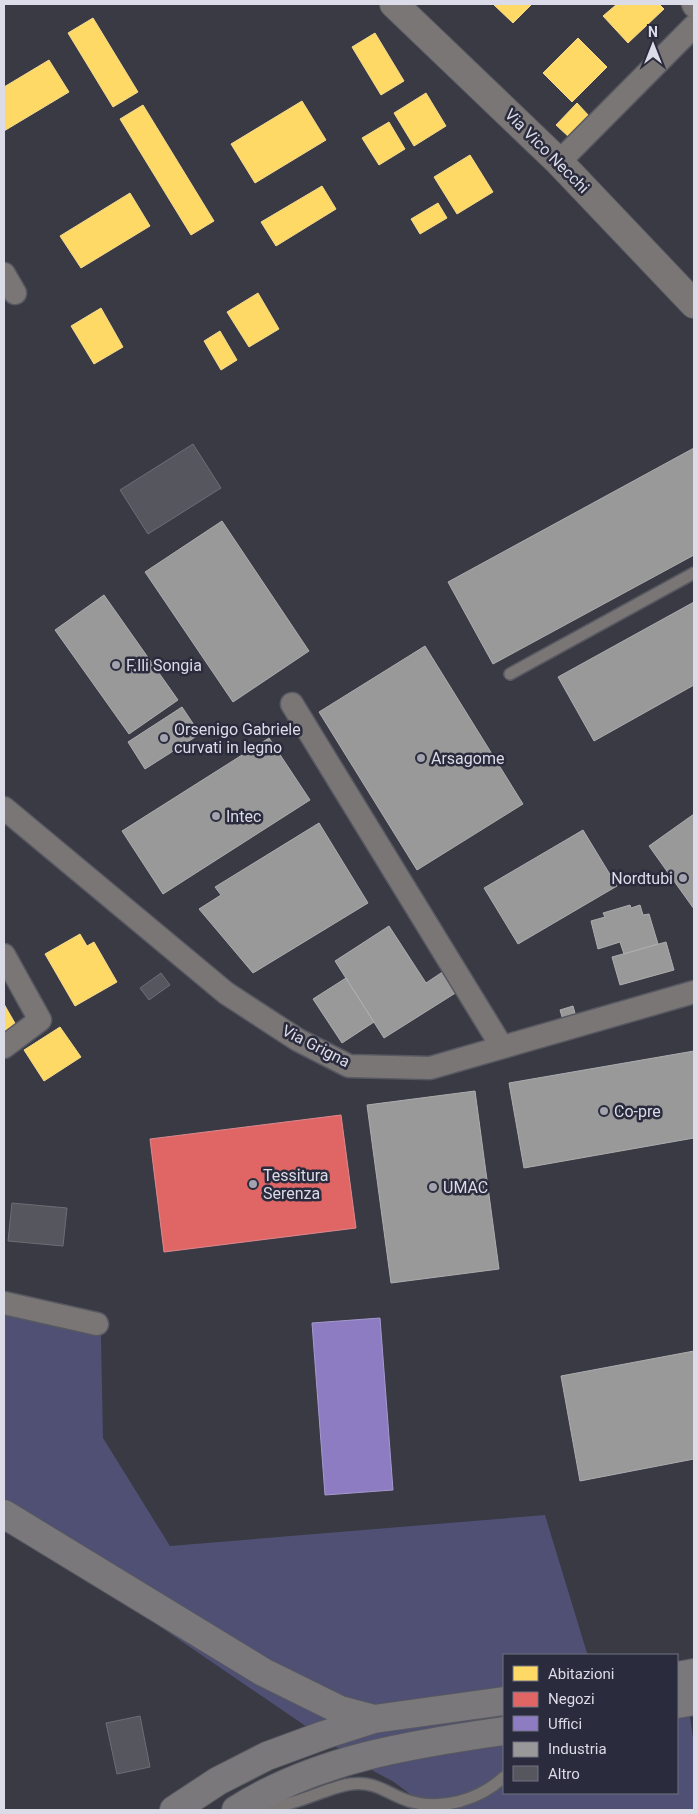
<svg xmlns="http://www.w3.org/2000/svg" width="698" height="1814" font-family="Roboto,sans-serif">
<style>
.green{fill:#4f5073}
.homes{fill:#ffd966;stroke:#f4da8d}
.shops{fill:#e06666;stroke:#de898d}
.offices{fill:#8e7cc3;stroke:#a599ce}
.industry{fill:#999;stroke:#adadb0}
.building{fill:#56565e;stroke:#6d6d76}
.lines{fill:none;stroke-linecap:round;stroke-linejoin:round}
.service-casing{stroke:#575861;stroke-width:14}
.minor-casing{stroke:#575861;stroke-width:25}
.tertiary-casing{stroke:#575861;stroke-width:30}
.primary-casing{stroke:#575861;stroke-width:30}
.service{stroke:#7a7676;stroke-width:11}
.minor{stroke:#7a7676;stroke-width:22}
.tertiary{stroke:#7a7676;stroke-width:28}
.primary{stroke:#7a787a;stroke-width:28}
.poi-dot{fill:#a2a3ae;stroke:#2b2b3e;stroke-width:2}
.labels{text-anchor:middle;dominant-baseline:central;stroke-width:5;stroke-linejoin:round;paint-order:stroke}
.street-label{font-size:16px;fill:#dbdce7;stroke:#2b2b3e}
.poi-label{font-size:16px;fill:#dbdce7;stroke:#2b2b3e;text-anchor:start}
</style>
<rect width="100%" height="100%" fill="#393a44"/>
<path class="green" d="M4 1313 101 1336 103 1438 170 1546 545 1515 587 1653 590 1655H504V1793H677V1709L690 1717 694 1745V1810H431L394 1782 364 1766 4 1520Z"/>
<path class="homes" d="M493 4H532L513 23Z
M617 4H659L664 9 628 43 603 16Z
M93 18 138 92 113 107 68 33Z
M375 33 404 81 381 95 352 47Z
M578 38 607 67 572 102 543 73Z
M49 60 69 92 4 131V87Z
M426 93 446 126 414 146 394 113Z
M302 101 326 140 255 183 231 144Z
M577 103 590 117 570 138 556 125Z
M143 105 214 221 191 235 120 119Z
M389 122 405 149 379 165 362 138Z
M470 155 493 192 457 214 434 177Z
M322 186 336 209 276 246 261 222Z
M130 193 150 226 81 268 60 236Z
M438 203 447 218 420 234 411 219Z
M258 293 279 329 249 347 227 312Z
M101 308 123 347 94 364 71 326Z
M220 331 237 360 221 370 204 341Z
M80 934 87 946 94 942 117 982 75 1006 45 954Z
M4 1004 16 1025 4 1033Z
M60 1027 81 1057 44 1081 24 1050Z"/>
<path class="shops" d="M341 1115 356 1228 164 1252 150 1139Z"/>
<path class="offices" d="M380 1318 393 1490 325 1495 312 1323Z"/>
<path class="industry" d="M694 448V555L493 664 448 582Z
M222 521 309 651 233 702 145 572Z
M104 595 178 700 129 734 55 630Z
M694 602V685L594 741 558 677Z
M425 646 523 804 417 870 319 712Z
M182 707 200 734 145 769 128 742Z
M269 738 310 800 163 894 122 831Z
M694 814V909L649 846Z
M319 823 368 903 253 973 199 909 221 895 215 887Z
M583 830 617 886 518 944 484 888Z
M630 905 631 908 640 905 643 915 649 914 658 944 624 954 620 942 598 949 591 921 605 917 603 913Z
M389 926 426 983 444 971 457 992 384 1038 335 961Z
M666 942 674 970 620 985 612 957Z
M346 978 374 1022 342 1043 313 999Z
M573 1006 576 1017 563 1020 560 1010Z
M694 1051V1138L524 1168 509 1083Z
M475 1091 499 1269 391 1283 367 1105Z
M694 1351V1459L580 1481 561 1376Z"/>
<path class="building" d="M193 444 221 488 148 534 120 490Z
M161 973 170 985 149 1000 140 988Z
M12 1203 67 1208 63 1246 8 1241Z
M140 1716 150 1767 117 1774 106 1723Z"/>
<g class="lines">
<defs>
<path id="service" d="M510 674 694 573
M258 1805C285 1813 325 1787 351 1784 377 1781 387 1794 409 1801 442 1811 479 1800 504 1777"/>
<path id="minor" d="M693 4 694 6
M559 162 694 26
M4 274 15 293
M292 704 502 1047
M4 808 226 993 298 1040 349 1066 430 1068 694 992
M4 955 40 1020 4 1047
M4 1303 97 1324"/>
<path id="tertiary" d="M394 4 559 162 694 304"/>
<path id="primary" d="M4 1514 263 1672 340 1710 374 1719
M677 1676 694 1673
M677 1704 694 1701
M174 1810 218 1781 267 1756 324 1735 374 1719 504 1701
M236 1810C316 1759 412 1744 504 1731"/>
</defs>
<use href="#service" class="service-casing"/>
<use href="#minor" class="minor-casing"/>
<use href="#tertiary" class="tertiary-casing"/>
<use href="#primary" class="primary-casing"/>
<use href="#service" class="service"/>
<use href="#minor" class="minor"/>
<use href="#tertiary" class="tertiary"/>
<use href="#primary" class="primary"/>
</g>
<g class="poi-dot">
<circle cx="116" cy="665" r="5"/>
<circle cx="164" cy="738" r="5"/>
<circle cx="421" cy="758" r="5"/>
<circle cx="216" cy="816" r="5"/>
<circle cx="683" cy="878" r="5"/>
<circle cx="604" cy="1111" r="5"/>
<circle cx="253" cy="1184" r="5"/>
<circle cx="433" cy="1187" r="5"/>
</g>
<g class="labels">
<g class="street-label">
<text transform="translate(547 151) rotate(45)">Via Vico Necchi</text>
<text transform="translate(316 1046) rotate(27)">Via Grigna</text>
</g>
<g class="poi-label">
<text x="126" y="665">F.lli Songia</text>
<text x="174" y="729">Orsenigo Gabriele<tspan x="174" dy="18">curvati in legno</tspan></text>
<text x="431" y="758">Arsagome</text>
<text x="226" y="816">Intec</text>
<text x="673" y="878" text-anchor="end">Nordtubi</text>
<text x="614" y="1111">Co-pre</text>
<text x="263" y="1175">Tessitura<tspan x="263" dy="18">Serenza</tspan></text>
<text x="443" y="1187">UMAC</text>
</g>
</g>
<rect width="698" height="1814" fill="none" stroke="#dbdce7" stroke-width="10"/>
<rect x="503" y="1654" width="175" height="140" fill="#2b2b3e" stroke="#717282"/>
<rect x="513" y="1666" width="25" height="15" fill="#ffd966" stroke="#717282"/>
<text x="548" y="1679" font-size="15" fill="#dbdce7">Abitazioni</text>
<rect x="513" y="1692" width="25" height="15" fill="#e06666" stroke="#717282"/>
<text x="548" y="1704" font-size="15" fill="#dbdce7">Negozi</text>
<rect x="513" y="1716" width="25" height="15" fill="#8e7cc3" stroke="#717282"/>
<text x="548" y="1729" font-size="15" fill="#dbdce7">Uffici</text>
<rect x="513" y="1742" width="25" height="15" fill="#999999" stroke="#717282"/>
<text x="548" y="1754" font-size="15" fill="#dbdce7">Industria</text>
<rect x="513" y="1766" width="25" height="15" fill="#56565e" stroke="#717282"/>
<text x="548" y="1779" font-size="15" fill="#dbdce7">Altro</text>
<g transform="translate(653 45)" stroke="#2b2b3e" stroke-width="4" paint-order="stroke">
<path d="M0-4L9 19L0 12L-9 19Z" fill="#dbdce7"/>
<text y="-8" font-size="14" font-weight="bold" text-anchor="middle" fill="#dbdce7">N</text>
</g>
</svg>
